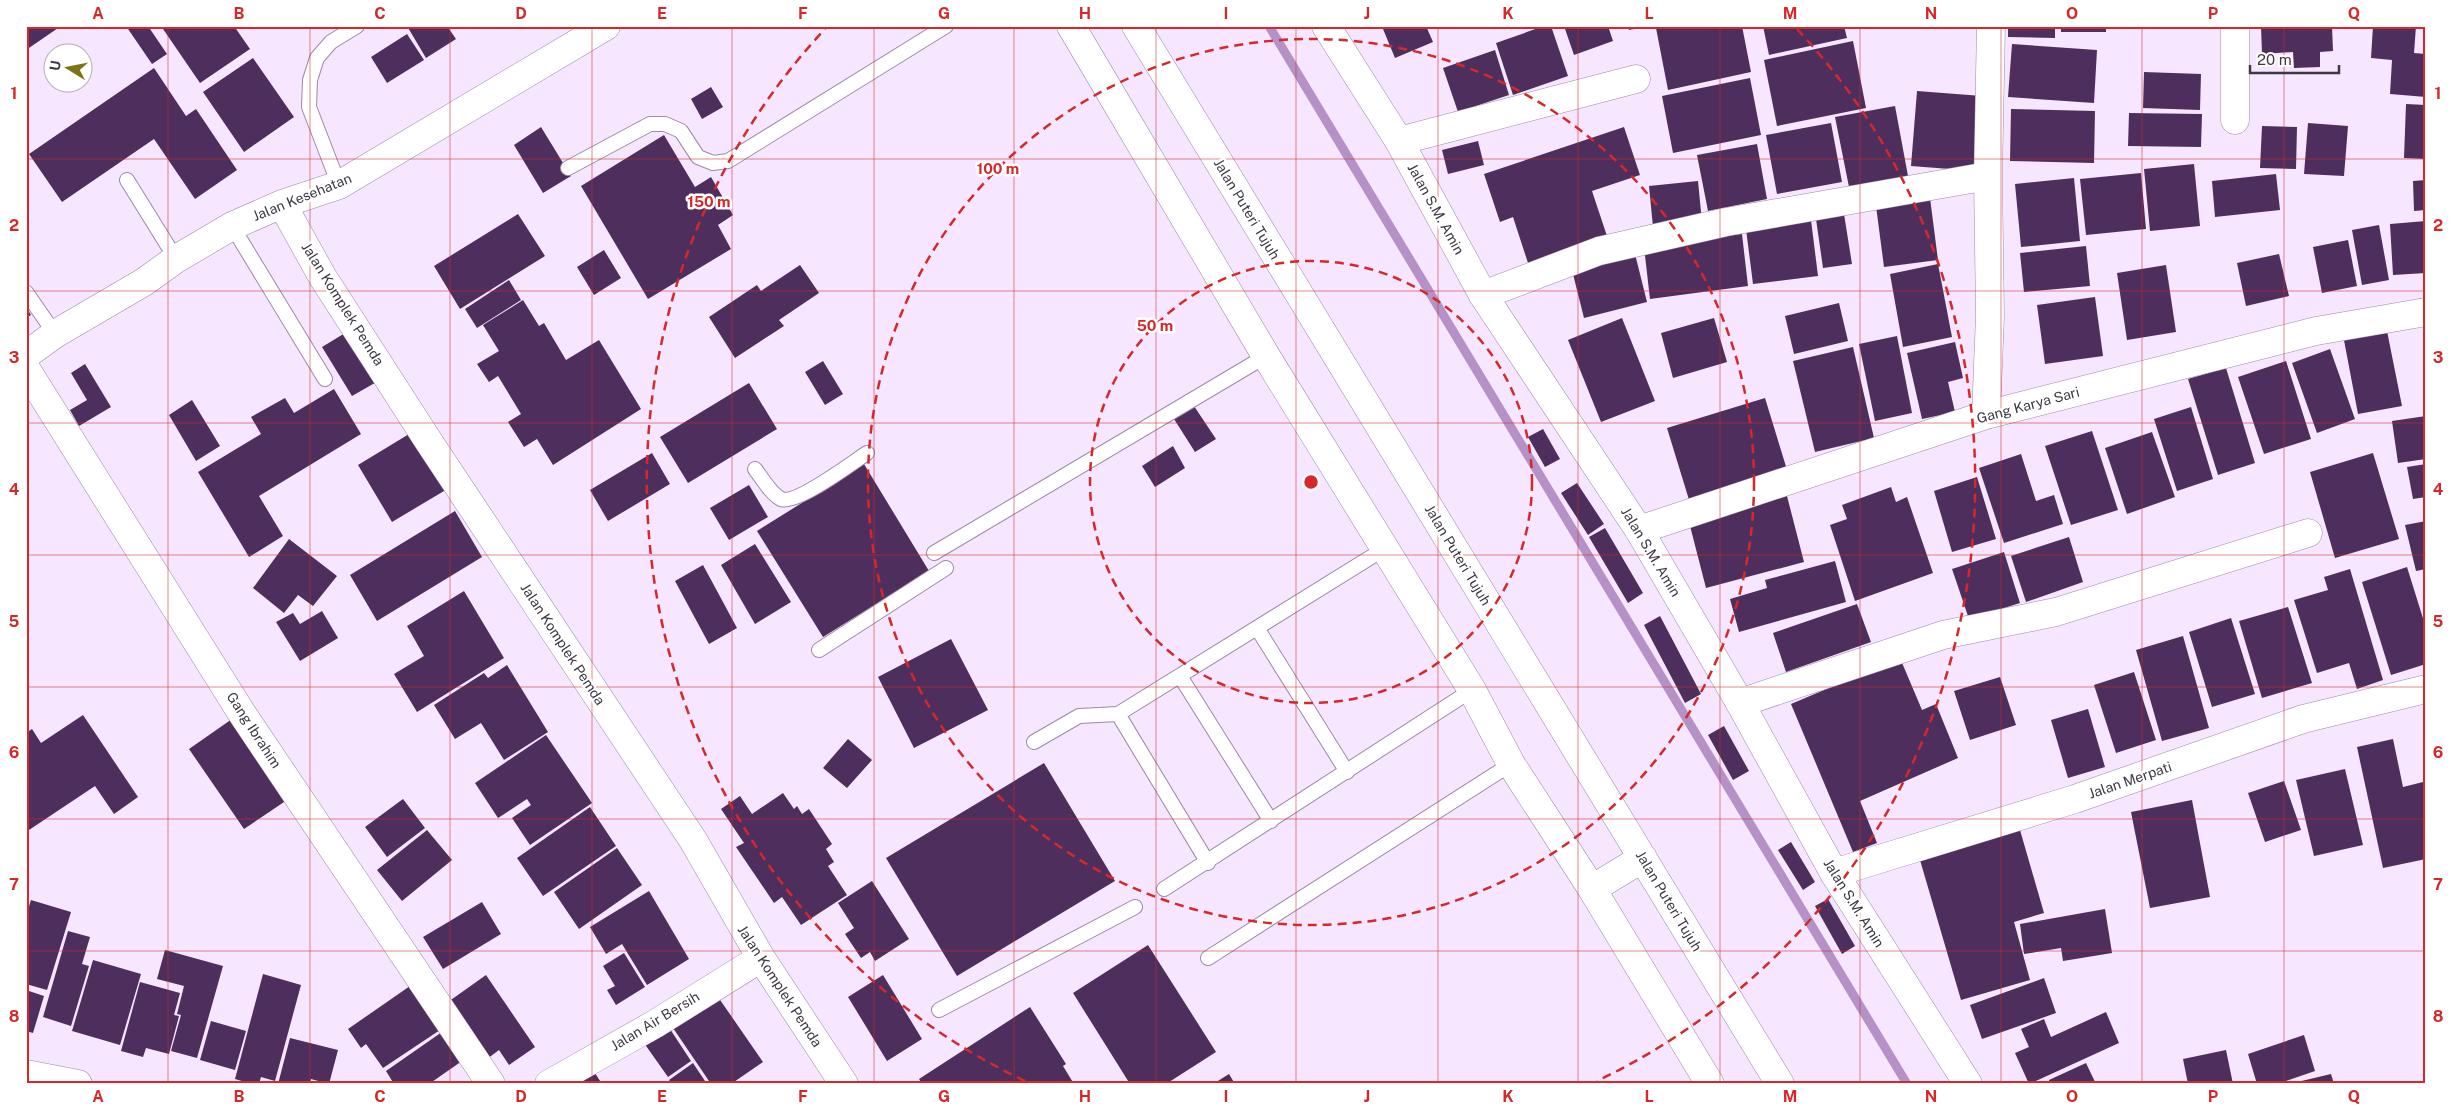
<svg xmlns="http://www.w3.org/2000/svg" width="2452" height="1110" font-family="'Public Sans',sans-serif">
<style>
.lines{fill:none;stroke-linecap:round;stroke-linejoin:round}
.stream{stroke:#b591c7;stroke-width:9}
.building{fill:#4e2e5d}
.service-casing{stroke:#9c8aa6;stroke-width:16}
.minor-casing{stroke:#9c8aa6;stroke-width:29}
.tertiary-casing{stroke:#9c8aa6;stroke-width:29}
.trunk-casing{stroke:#9c8aa6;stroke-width:29}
.service{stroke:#fff;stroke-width:14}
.minor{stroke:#fff;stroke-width:28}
.tertiary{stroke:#fff;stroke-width:28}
.trunk{stroke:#fff;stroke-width:28}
.grid{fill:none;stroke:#d62828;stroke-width:1;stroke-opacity:0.55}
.ring{fill:none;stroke:#d62828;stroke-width:2.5;stroke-dasharray:9 6}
.labels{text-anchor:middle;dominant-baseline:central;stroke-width:5;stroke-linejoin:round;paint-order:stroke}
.street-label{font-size:14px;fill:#3f3844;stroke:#fff}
.centre{fill:#d62828;stroke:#fff;stroke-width:2.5}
.ring-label{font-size:15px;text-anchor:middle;font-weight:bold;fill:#d62828;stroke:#fff;stroke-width:5;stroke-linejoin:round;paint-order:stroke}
.neatline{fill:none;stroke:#d62828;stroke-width:2}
.grid-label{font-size:16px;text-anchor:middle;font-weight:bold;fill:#d62828}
</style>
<rect width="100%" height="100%" fill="#f6e6ff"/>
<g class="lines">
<path class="stream" d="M1269 26 1907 1084"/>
</g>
<path class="building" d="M26 26H61L26 50Z
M126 26H148L167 54 152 64Z
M161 26H234L250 49 200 83Z
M407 26H447L456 39 426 58Z
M1390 26H1426L1433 42 1395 58 1383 29Z
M1544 26H1551L1568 76 1513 95 1496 43Z
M1564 26H1608L1613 41 1574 55Z
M1628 26H1642V27L1629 30Z
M1662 26H1742L1751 72 1668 90 1656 28Z
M1763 26H1844L1847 38 1769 55Z
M2008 26H2055V38L2008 37Z
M2061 26H2106V32H2061Z
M2261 26H2332L2333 51 2320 52V67L2294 68 2293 52 2262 54Z
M2373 26H2416L2414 53 2426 54V97L2390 94 2392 60 2371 58Z
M407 34 424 60 387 83 371 57Z
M1853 41 1866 108 1777 126 1764 60Z
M2012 44 2097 50 2094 103 2008 97Z
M1495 50 1509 95 1458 112 1443 68Z
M253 58 294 117 244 152 203 92Z
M154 68 186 116 196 109 237 170 195 199 154 139 62 202 29 154Z
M2144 72 2201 74 2200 110 2143 108Z
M1750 78 1761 135 1673 153 1662 96Z
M711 87 723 107 702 119 691 99Z
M1917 91 1982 96 1976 171 1911 166Z
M2406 104 2426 105V159L2404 158Z
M1895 106 1908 176 1849 187 1835 117Z
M2011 109 2095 111 2094 163 2010 161Z
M2129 113 2202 114 2201 147 2128 146Z
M1831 123 1842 182 1777 194 1766 135Z
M2308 123 2348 126 2344 176 2304 174Z
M2262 126 2297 127 2296 169 2260 168Z
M541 127 571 176 543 193 514 145Z
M1624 127 1640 175 1592 191 1607 236 1528 263 1513 217 1500 222 1484 174Z
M664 135 695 187 711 177 733 215 718 225 731 249 648 299 581 186Z
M1478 141 1484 165 1448 174 1442 150Z
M1757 144 1767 199 1708 211 1697 155Z
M2194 164 2200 226 2150 231 2144 169Z
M2141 173 2146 229 2086 235 2080 179Z
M2276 174 2280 210 2215 217 2212 181Z
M2074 178 2080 241 2021 247 2015 184Z
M2426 180V210L2414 211 2413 181Z
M1698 181 1702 222 1653 227 1649 186Z
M1930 198 1938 260 1884 267 1876 206Z
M518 214 545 256 460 309 434 266Z
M1844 214 1852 264 1823 268 1816 219Z
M1811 220 1818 276 1753 284 1746 229Z
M2426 221V273L2393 275 2390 224Z
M2379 225 2389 280 2362 285 2352 230Z
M1742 234 1748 286 1650 299 1644 247Z
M2348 240 2357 286 2322 293 2313 247Z
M2086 246 2090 286 2024 292 2020 253Z
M604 250 621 278 594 295 577 267Z
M1635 254 1647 302 1584 318 1572 270Z
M2279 254 2289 296 2246 306 2237 263Z
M1938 264 1952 337 1903 347 1890 274Z
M800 265 819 293 779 320 784 326 735 358 709 317 757 285 761 291Z
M2166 265 2176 332 2127 340 2117 273Z
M509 280 521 300 477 328 465 309Z
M2095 297 2103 356 2045 364 2037 305Z
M523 300 539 326 544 323 566 360 599 340 641 409 553 465 537 439 524 447 508 422 521 414 498 376 489 382 477 364 499 351 483 325Z
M1839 303 1848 341 1794 354 1785 316Z
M26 307 31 315 26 318Z
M1622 318 1655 401 1601 422 1568 340Z
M1714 318 1727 362 1673 378 1661 333Z
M2386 326 2402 406 2358 414 2343 335Z
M350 330 380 380 352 396 322 347Z
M1897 336 1912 413 1875 421 1859 344Z
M1955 342 1963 378 1948 382 1955 412 1922 419 1907 353Z
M1853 347 1874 438 1815 452 1793 361Z
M2330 349 2355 419 2317 433 2292 363Z
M823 361 843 394 825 405 805 372Z
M2286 361 2311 439 2264 454 2238 377Z
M85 364 111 407 79 426 70 410 87 400 71 373Z
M2226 368 2255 463 2218 475 2188 379Z
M749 383 777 429 688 483 660 437Z
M334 389 361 434 259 496 283 536 249 557 198 472 261 434 251 417 285 398 294 413Z
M1765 398 1788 473 1690 503 1667 428Z
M192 400 220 446 196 461 169 415Z
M1194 406 1216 439 1195 452 1174 419Z
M2191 407 2213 479 2177 491 2154 419Z
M2426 416V459L2398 463 2392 421Z
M1543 429 1560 459 1545 467 1528 437Z
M414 431 449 488 392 522 358 465Z
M2092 431 2118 510 2071 525 2045 446Z
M2152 432 2175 497 2127 514 2105 448Z
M1173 446 1185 468 1155 487 1142 466Z
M652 453 670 484 608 521 590 490Z
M2373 453 2399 539 2335 558 2310 472Z
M2021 454 2036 501 2054 495 2063 524 2004 543 1979 468Z
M864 464 929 571 823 637 757 531Z
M2426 464V497L2413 499 2407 467Z
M1977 477 1996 539 1952 552 1934 491Z
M1577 483 1604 524 1588 535 1561 493Z
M749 485 768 517 729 540 710 508Z
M1891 487 1896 502 1907 497 1933 573 1855 601 1830 525 1847 519 1842 505Z
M1787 496 1804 562 1706 588 1689 522Z
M455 511 482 557 377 621 350 575Z
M2426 521V569L2416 571 2405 525Z
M1605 528 1643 593 1628 603 1589 537Z
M2069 537 2083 582 2026 602 2011 556Z
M289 539 337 576 313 606 298 595 284 613 253 588Z
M755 544 791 602 755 624 721 565Z
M2004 552 2020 603 1969 619 1952 569Z
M1835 561 1846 602 1739 632 1730 599 1767 588 1765 580Z
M703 565 737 628 709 644 675 581Z
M2407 567 2426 628V664L2391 675 2362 582Z
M2350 569 2383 680 2357 689 2349 663 2317 673 2294 600 2328 590 2324 577Z
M464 591 504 658 417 712 394 674 424 656 407 626Z
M1857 604 1871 642 1786 672 1773 633Z
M2288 607 2312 683 2262 698 2239 621Z
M322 611 338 638 300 661 276 622 293 613 300 624Z
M1660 616 1701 694 1685 703 1644 625Z
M2231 618 2255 694 2212 707 2189 632Z
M2183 636 2209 728 2162 741 2136 650Z
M951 639 988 710 914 748 878 677Z
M1900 658 1922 710 1936 704 1958 758 1860 801 1877 843 1853 852 1791 704Z
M507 665 548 732 504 760 481 723 455 739 434 705 484 673 488 678Z
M2134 672 2156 740 2116 753 2094 685Z
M2000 677 2016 725 1970 740 1954 691Z
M2088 709 2105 767 2068 778 2051 720Z
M83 715 138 797 114 814 95 786 26 832V733L32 729 41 743Z
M232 719 287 800 244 829 189 749Z
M1724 726 1749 771 1733 780 1708 735Z
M546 735 592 803 530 845 512 818 531 805 527 799 498 818 475 783Z
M848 739 872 760 847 788 823 768Z
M2393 739 2403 787 2423 782 2426 794V859L2383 868 2357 747Z
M1044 763 1115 881 957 976 886 858Z
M2345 769 2363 845 2314 856 2296 780Z
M2284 781 2301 830 2265 842 2248 793Z
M783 793 794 809 797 806 802 814 809 809 832 844 826 849 834 862 828 866 847 895 801 925 782 897 774 903 736 847 744 843 721 809 740 796 752 814Z
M403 799 425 828 387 857 365 827Z
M2192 800 2210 897 2150 908 2131 812Z
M590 807 616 846 543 896 517 858Z
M427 830 452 860 402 901 377 870Z
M2020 830 2044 913 2014 922 2030 980 1961 1000 1920 860Z
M1791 842 1815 882 1803 890 1778 850Z
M617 848 642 885 579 929 554 892Z
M872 881 909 939 875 961 870 952 861 958 845 934 854 928 838 903Z
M649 891 689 959 647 985 622 944 606 954 590 927Z
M1828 899 1855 946 1842 954 1815 906Z
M31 900 71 912 47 990 26 984V916Z
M482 902 501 934 443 969 423 937Z
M2105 909 2112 953 2063 961 2061 948 2024 954 2020 924Z
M68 931 90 937 82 964 89 966 71 1026 43 1017Z
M1148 945 1216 1052 1166 1084H1130L1073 993Z
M165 950 223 966 197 1058 171 1051 181 1015 177 1014 184 986 157 979Z
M624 953 645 987 616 1005 607 990 615 986 603 966Z
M93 960 141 974 120 1045 72 1031Z
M263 974 301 985 275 1081 261 1077 259 1084H252L235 1079Z
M486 975 535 1047 509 1065 499 1050 487 1059 448 1002Z
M883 975 922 1039 887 1061 848 997Z
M2044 978 2056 1013 1982 1039 1970 1005Z
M140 982 180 993 174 1015 179 1016 169 1054 146 1048 143 1057 121 1051Z
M410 986 440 1030 383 1068 366 1044 361 1048 348 1029Z
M26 990 44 996 33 1033 26 1031Z
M716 994 763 1062 731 1084H711L671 1025Z
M1030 1007 1066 1064 1063 1066 1074 1084H922L919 1079Z
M2106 1012 2119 1043 2029 1084 2015 1053 2029 1047 2021 1029 2044 1019 2051 1037Z
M211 1021 246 1031 235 1070 200 1060Z
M668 1026 691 1061 668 1077 644 1043Z
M442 1032 462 1061 429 1084H394L386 1071Z
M2304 1035 2315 1071 2277 1084H2257L2248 1054Z
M290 1038 338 1050 329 1084 311 1079 310 1084H278Z
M2226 1050 2233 1084H2188L2183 1059Z
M693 1063 707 1084H672L669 1080Z
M2086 1063 2096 1084H2050L2049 1080Z
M591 1067 602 1084H566Z
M1229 1074 1235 1084H1213Z
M2331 1074 2334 1084H2294L2293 1083Z"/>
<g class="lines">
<defs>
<path id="service" d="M568 168 650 124H665L681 131 698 157 713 163 728 161 946 26
M127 180 176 259
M339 185 309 107 310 80 317 58 331 42 357 26
M232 226 325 379
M26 292 55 334
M755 469C762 478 771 494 781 499 796 505 852 463 867 453
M934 553 1266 356
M1257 628 1347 772
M819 650 946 568
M1180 676 1271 821
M1034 742 1079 716 1118 714
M1208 863 1118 714 1384 549
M1164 889 1472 690
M1208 958 1511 764
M939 1010 1135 907"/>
<path id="minor" d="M2235 120V26
M1399 141 1636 79
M282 204 322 276 429 442 693 840 761 958 844 1084
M1483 295 1599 251 1726 222 1988 176
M26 355 55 334 144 282 176 259 232 226 282 204 339 185 606 26
M26 369 241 712 491 1084
M1986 415 1990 316 1988 176 1991 26
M1639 530 1986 415 2316 331 2426 312
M1740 703 1943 635 2056 612 2308 533
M1834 873 2075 799 2303 719 2426 689
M26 1074 78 1084
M549 1084 655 1024 761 958"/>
<path id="tertiary" d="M1326 26 1399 141 1483 295 1639 530 1740 703 1834 873 1968 1084"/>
<path id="trunk" d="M1071 26 1266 356 1472 690 1511 764 1592 889 1710 1084
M1136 26 1780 1084
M1592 889 1643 858"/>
</defs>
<use href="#service" class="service-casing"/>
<use href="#minor" class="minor-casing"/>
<use href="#tertiary" class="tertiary-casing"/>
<use href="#trunk" class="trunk-casing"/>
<use href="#service" class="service"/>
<use href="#minor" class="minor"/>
<use href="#tertiary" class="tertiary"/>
<use href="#trunk" class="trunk"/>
</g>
<path class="grid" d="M168 26V1084M310 26V1084M450 26V1084M592 26V1084M732 26V1084M874 26V1084M1014 26V1084M1156 26V1084M1296 26V1084M1438 26V1084M1578 26V1084M1720 26V1084M1860 26V1084M2001 26V1084M2142 26V1084M2284 26V1084M26 159H2426M26 291H2426M26 423H2426M26 555H2426M26 687H2426M26 819H2426M26 951H2426"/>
<g class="ring">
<circle cx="1311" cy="482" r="221"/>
<circle cx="1311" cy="482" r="443"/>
<path d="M1025 1081A664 664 0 0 1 825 29M1797 29A664 664 0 0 1 1597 1081"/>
</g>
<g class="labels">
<g class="street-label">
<text transform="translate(302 197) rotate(-22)">Jalan Kesehatan</text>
<text transform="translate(1247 209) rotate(59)">Jalan Puteri Tujuh</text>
<text transform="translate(1436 209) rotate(61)">Jalan S.M. Amin</text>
<text transform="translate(343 304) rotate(58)">Jalan Komplek Pemda</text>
<text transform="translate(2028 405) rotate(-15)">Gang Karya Sari</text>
<text transform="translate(1651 552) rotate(59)">Jalan S.M. Amin</text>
<text transform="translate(1458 555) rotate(59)">Jalan Puteri Tujuh</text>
<text transform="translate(563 644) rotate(57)">Jalan Komplek Pemda</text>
<text transform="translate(254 730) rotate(57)">Gang Ibrahim</text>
<text transform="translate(2130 780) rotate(-19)">Jalan Merpati</text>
<text transform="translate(1669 901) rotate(59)">Jalan Puteri Tujuh</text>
<text transform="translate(1854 903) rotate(58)">Jalan S.M. Amin</text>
<text transform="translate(780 986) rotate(57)">Jalan Komplek Pemda</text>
<text transform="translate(655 1021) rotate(-31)">Jalan Air Bersih</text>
</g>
</g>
<circle cx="1311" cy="482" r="8" class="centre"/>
<g class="ring-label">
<text x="998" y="174">100 m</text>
<text x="709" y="207">150 m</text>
<text x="1155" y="331">50 m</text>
</g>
<rect width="2452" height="1110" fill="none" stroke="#ffffff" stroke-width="55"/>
<g transform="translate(68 68) rotate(280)"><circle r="24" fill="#ffffff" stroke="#b2afb4"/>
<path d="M0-4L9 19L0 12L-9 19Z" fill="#7d7417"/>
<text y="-8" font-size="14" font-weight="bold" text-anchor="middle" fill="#3f3844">U</text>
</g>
<path d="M2250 65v8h89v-8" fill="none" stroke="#3f3844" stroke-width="2.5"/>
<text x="2257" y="65" font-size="15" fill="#3f3844" stroke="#ffffff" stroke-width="4" paint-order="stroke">20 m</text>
<rect x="28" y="28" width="2396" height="1054" class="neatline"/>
<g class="grid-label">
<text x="98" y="19">A</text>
<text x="239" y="19">B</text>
<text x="380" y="19">C</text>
<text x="521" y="19">D</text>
<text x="662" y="19">E</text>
<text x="803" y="19">F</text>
<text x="944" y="19">G</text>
<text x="1085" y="19">H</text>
<text x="1226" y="19">I</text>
<text x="1367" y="19">J</text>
<text x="1508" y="19">K</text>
<text x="1649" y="19">L</text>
<text x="1790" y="19">M</text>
<text x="1931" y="19">N</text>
<text x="2072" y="19">O</text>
<text x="2213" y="19">P</text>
<text x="2354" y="19">Q</text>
<text x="14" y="99">1</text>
<text x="2438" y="99">1</text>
<text x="14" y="231">2</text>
<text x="2438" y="231">2</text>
<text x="14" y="363">3</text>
<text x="2438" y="363">3</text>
<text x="14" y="495">4</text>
<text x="2438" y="495">4</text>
<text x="14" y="627">5</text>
<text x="2438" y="627">5</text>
<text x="14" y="758">6</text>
<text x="2438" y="758">6</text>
<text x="14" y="890">7</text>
<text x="2438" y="890">7</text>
<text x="14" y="1022">8</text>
<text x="2438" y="1022">8</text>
<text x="98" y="1102">A</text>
<text x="239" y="1102">B</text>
<text x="380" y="1102">C</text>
<text x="521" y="1102">D</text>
<text x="662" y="1102">E</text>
<text x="803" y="1102">F</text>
<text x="944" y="1102">G</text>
<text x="1085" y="1102">H</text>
<text x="1226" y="1102">I</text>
<text x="1367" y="1102">J</text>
<text x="1508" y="1102">K</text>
<text x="1649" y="1102">L</text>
<text x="1790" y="1102">M</text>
<text x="1931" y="1102">N</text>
<text x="2072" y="1102">O</text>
<text x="2213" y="1102">P</text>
<text x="2354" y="1102">Q</text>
</g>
</svg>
